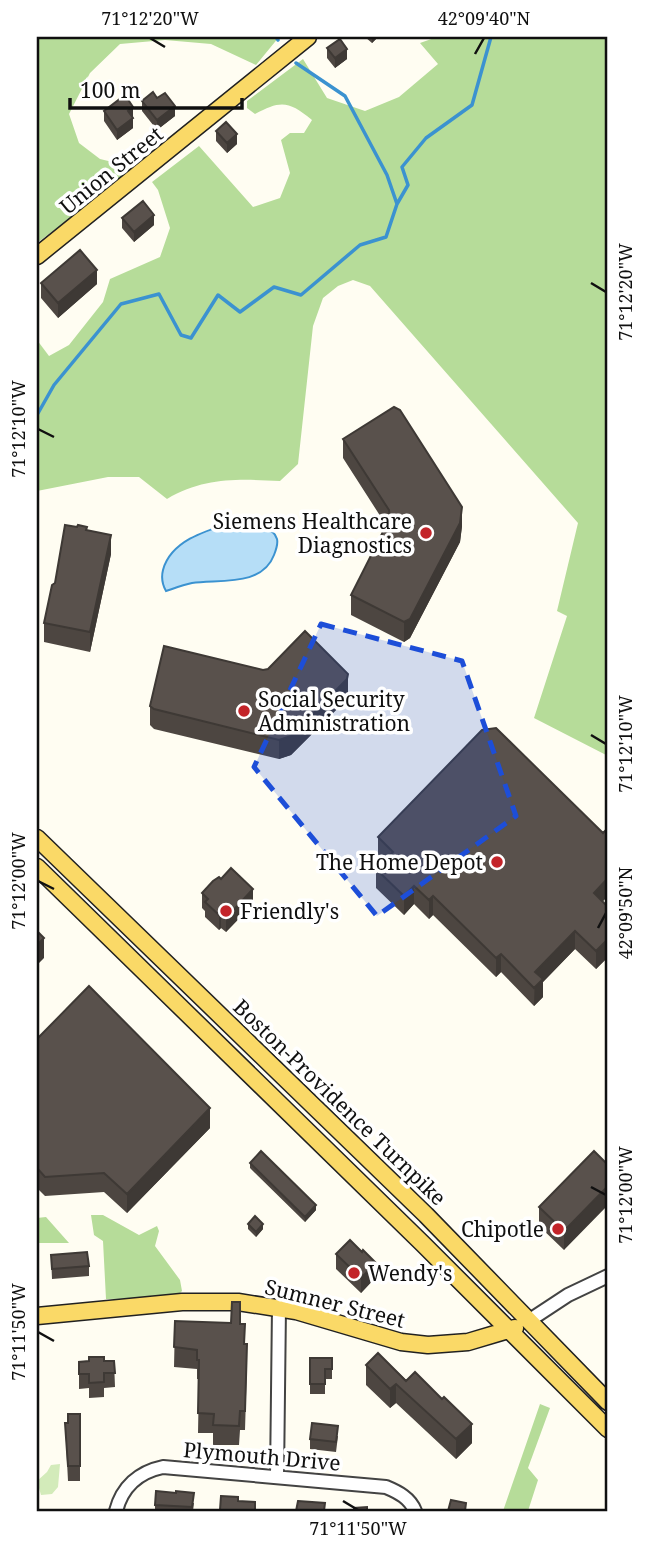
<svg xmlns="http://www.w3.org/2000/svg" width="645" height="1548" font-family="'Noto Serif',serif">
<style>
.green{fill:#d3ebba}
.forest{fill:#b6dc99}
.water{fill:#b6def7;stroke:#3b92d0;stroke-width:2}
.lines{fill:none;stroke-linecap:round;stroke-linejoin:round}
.stream{stroke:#3b92d0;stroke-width:3.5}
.minor-casing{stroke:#434343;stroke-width:16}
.major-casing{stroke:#212121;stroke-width:19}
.minor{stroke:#fff;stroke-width:12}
.major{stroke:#fad967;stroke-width:16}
.wall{fill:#4d4641}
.shaded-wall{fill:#3e3935}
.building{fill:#59514c;stroke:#3e3935;stroke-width:2}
.marked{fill:#1d4ed8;fill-opacity:0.2;stroke:#1d4ed8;stroke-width:5;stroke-dasharray:14 9;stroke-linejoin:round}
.ticks{fill:none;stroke:#101010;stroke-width:2.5}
.poi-dot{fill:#c32429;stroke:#fff;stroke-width:2.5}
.labels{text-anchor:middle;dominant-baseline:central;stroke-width:7;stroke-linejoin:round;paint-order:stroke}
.street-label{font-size:21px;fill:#101010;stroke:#fff}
.poi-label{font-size:21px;fill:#101010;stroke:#fff;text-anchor:end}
.neatline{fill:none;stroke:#101010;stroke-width:2.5}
.ticks-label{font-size:18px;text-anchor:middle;fill:#101010}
</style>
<rect width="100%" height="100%" fill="#fffdf2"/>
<path class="green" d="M60 1464 58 1487 52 1494 41 1495 37 1481 47 1472 51 1465Z"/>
<path class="forest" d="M37 37H279L256 65 211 44 165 40 120 44 90 73 69 114 79 143 100 159 129 166 127 175 37 243Z
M437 37H608V756L534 718 567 616 557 611 578 523 370 286 353 280 338 286 323 298 313 326 298 464 280 481C238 479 205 477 167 499L139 477H108L37 491V340L49 356 69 345 103 302 110 279 160 257 170 228 158 190 152 182 199 146 253 207 280 198 290 173 281 140 290 133H304L312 120C289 101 281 100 255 114L247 108V101L303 59 327 98 365 111 399 97 438 64 420 43Z
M91 1215H103L139 1235 157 1226 159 1231 155 1246 180 1280 182 1291 175 1298 106 1299 103 1241 94 1235Z
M46 1217 69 1243H37V1218Z
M540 1404 550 1408 528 1468 538 1480 528 1511H503Z"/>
<path class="water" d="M234 522C245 523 273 524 277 539 278 543 276 550 274 555 262 587 219 579 192 583 183 585 175 588 166 591 162 584 161 578 163 570 171 540 208 530 234 522Z"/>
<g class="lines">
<path class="stream" d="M276 37 278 40
M397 204 408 185 402 167 426 138 472 105 491 37
M37 415 54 385 121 304 159 294 181 335 191 338 218 295 240 312 274 287 301 295 360 245 386 237 397 204 387 175 345 96 296 63"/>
<defs>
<path id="minor" d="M530 1320 568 1295 608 1276
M277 1477 279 1307
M116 1511C122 1487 139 1472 163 1467L386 1487C398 1492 410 1498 415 1511"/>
<path id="major" d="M37 256 308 37
M37 838 426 1215 608 1402
M37 867 423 1244 608 1429
M37 1316 182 1302H238L296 1311 401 1342 428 1345 468 1342 515 1328"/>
</defs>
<use href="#minor" class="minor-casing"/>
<use href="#major" class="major-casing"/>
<use href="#minor" class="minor"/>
<use href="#major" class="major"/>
</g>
<path class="wall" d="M365 37H378L372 43Z
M327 48 347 59 335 68 327 58Z
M157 98 175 116 157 130 142 111V101Z
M104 111 133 117V128L117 140 104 121Z
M216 131 237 144 227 153 216 141Z
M122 218 154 225 134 242 122 228Z
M41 283 97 284 58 318 41 298Z
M343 439 462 526 460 542 410 638 404 642 351 615V595L386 525 343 458Z
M87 530 111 554 90 652 44 642V623L55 583Z
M348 694 347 699 291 755 279 759 154 729 150 725V706Z
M378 837 603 902 608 907V957L596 969 575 949 543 982V997L534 1006 501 972 496 977 433 915 429 919 414 904 404 915 376 888V869L384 861 378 855Z
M202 893 253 904 226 932 221 928 219 930 205 917V911L202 908Z
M37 1039 210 1128 127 1213 104 1192 45 1196 37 1188Z
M594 1151 564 1250 539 1226V1207Z
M250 1163 316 1210 305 1222 250 1168Z
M248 1224 263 1229 256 1237 248 1229Z
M362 1252 376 1277 361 1293 336 1269V1254Z
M51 1255 89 1266V1276L52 1279Z
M175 1321 240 1324 245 1344 247 1364 245 1430H240L239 1445H213V1433H198L199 1379H197V1369L174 1367Z
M378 1353 472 1443 456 1459 396 1403 390 1408 366 1385V1365Z
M310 1358H332V1379H325V1394H310Z
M114 1361 115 1387 104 1388V1397L89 1398V1388L79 1389V1362Z
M80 1414V1481H68L65 1423H68Z
M338 1436 336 1452 310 1449V1439Z
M194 1503 193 1511H155V1505Z"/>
<path class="shaded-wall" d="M372 37H378L372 43Z
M347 49V59L335 68V58Z
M175 106V116L157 130V120Z
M133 107V117L128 121V111Z
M133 118V128L117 140V130Z
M237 134V144L227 153V143Z
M154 215V225L134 242V232Z
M97 270V284L58 318V303Z
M462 507V526L460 542 410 638 404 642V622Z
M111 535V554L90 652V632Z
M348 674V694L347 699 291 755 279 759V740Z
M608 878V896L594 911V893Z
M414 886V904L404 915V896Z
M253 889V904L226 932V918Z
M433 896V915L429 919V900Z
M221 913V928L219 930V915Z
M575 931V949L543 982V997L534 1006 535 972Z
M44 938V958L37 965V945Z
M608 939V957L596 969V951Z
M501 954V972L496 977V958Z
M210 1108V1128L127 1213V1194Z
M608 1186V1205L564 1250V1231Z
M316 1205V1210L305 1222V1217Z
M263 1224V1229L256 1237V1232Z
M376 1263V1277L361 1293V1278Z
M396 1384V1403L390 1408V1389Z
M472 1424V1443L456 1459V1439Z"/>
<path class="building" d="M340 39 347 49 335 58 327 48Z
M153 92 157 98 165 93 175 106 157 120 142 101Z
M125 95 133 107 128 111 133 118 117 130 104 111Z
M226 122 237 134 227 143 216 131Z
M143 201 154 215 134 232 122 218Z
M80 250 97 270 58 303 41 283Z
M394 407 400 410 462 507 460 523 410 619 404 622 351 595 390 518 389 510 343 439Z
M65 525 77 527 78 525 87 527 86 530 111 535 90 632 44 623 52 585 55 583Z
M305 631 348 674 347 679 291 736 279 740 154 709 150 706 164 646 263 670 268 669Z
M496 728 603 833 608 828V878L594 893 608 907V939L596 951 575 931 535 972 543 979 534 988 501 954 496 958 433 896 429 900 414 886 404 896 376 869 393 852 378 837 482 730Z
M231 868 253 889 226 918 221 913 219 915 205 902 208 899 202 893 213 881 219 877 221 879Z
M37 931 44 938 37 945Z
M89 986 210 1108 127 1194 104 1173 45 1177 37 1168V1039Z
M261 1151 316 1205 305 1217 250 1163Z
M594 1151 608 1165V1186L564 1231 539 1207Z
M255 1216 263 1224 256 1232 248 1224Z
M350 1240 362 1252 363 1250 376 1263 361 1278 336 1254Z
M87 1252 89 1266 52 1269 51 1255Z
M232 1302H240V1324H245L244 1344H247L245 1411H240L239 1426 213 1425 214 1414 198 1413 199 1360H197V1350L174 1347 175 1321 231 1323Z
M378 1353 406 1381 415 1372 442 1399 444 1397 472 1424 456 1439 396 1384 390 1389 366 1365Z
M89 1357H104V1361H114L115 1373H104V1382L89 1383V1374H79V1362L89 1361Z
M310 1358H332V1369H325V1384H310Z
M68 1414H80V1466H68L65 1423H68Z
M312 1423 338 1426 336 1442 310 1439Z
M156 1491 176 1493V1491L194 1493 192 1507 155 1505Z
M221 1496 238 1497V1501L255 1502V1511L220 1510Z
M451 1500 466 1503 465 1511H448Z
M298 1501 325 1503 324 1511H296Z
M367 1507V1511H354V1508Z"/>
<path class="marked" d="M321 624 462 661 516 816 377 916 254 767Z"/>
<path class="ticks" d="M150 38 165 47M475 54 484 38M591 283 606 292M38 429 54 437M591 735 606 744M38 881 54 889M598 928 606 913M591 1187 606 1195M38 1332 54 1341M343 1501 358 1510"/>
<g class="poi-dot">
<circle cx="426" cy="533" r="7"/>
<circle cx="244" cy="711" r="7"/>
<circle cx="497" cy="862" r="7"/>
<circle cx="226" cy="911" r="7"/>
<circle cx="558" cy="1229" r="7"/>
<circle cx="354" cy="1273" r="7"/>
</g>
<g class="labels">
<g class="street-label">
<text transform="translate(111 170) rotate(-39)">Union Street</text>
<text transform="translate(340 1102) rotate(44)">Boston-Providence Turnpike</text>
<text transform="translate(335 1303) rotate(14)">Sumner Street</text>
<text transform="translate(262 1456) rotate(5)">Plymouth Drive</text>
</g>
<g class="poi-label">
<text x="412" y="521">Siemens Healthcare<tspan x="412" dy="24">Diagnostics</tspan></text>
<text x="258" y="699" text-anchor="start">Social Security<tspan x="258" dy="24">Administration</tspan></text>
<text x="483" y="862">The Home Depot</text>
<text x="240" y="911" text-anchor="start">Friendly's</text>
<text x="544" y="1229">Chipotle</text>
<text x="368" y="1273" text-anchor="start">Wendy's</text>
</g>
</g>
<rect width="645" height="1548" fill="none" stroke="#ffffff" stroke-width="77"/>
<path d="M70 98v10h172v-10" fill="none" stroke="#101010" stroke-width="3.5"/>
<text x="80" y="98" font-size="21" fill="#101010" stroke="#ffffff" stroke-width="5" paint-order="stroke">100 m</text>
<rect x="38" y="38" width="568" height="1472" class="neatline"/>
<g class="ticks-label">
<text x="150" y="25">71°12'20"W</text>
<text x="484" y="25">42°09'40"N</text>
<text transform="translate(626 292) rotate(-90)" y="6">71°12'20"W</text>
<text transform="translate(19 429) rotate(-90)" y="6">71°12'10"W</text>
<text transform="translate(626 744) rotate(-90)" y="6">71°12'10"W</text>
<text transform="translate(19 881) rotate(-90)" y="6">71°12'00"W</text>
<text transform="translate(626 913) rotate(-90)" y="6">42°09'50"N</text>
<text transform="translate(626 1195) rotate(-90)" y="6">71°12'00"W</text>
<text transform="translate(19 1332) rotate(-90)" y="6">71°11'50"W</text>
<text x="358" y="1535">71°11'50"W</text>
</g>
</svg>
